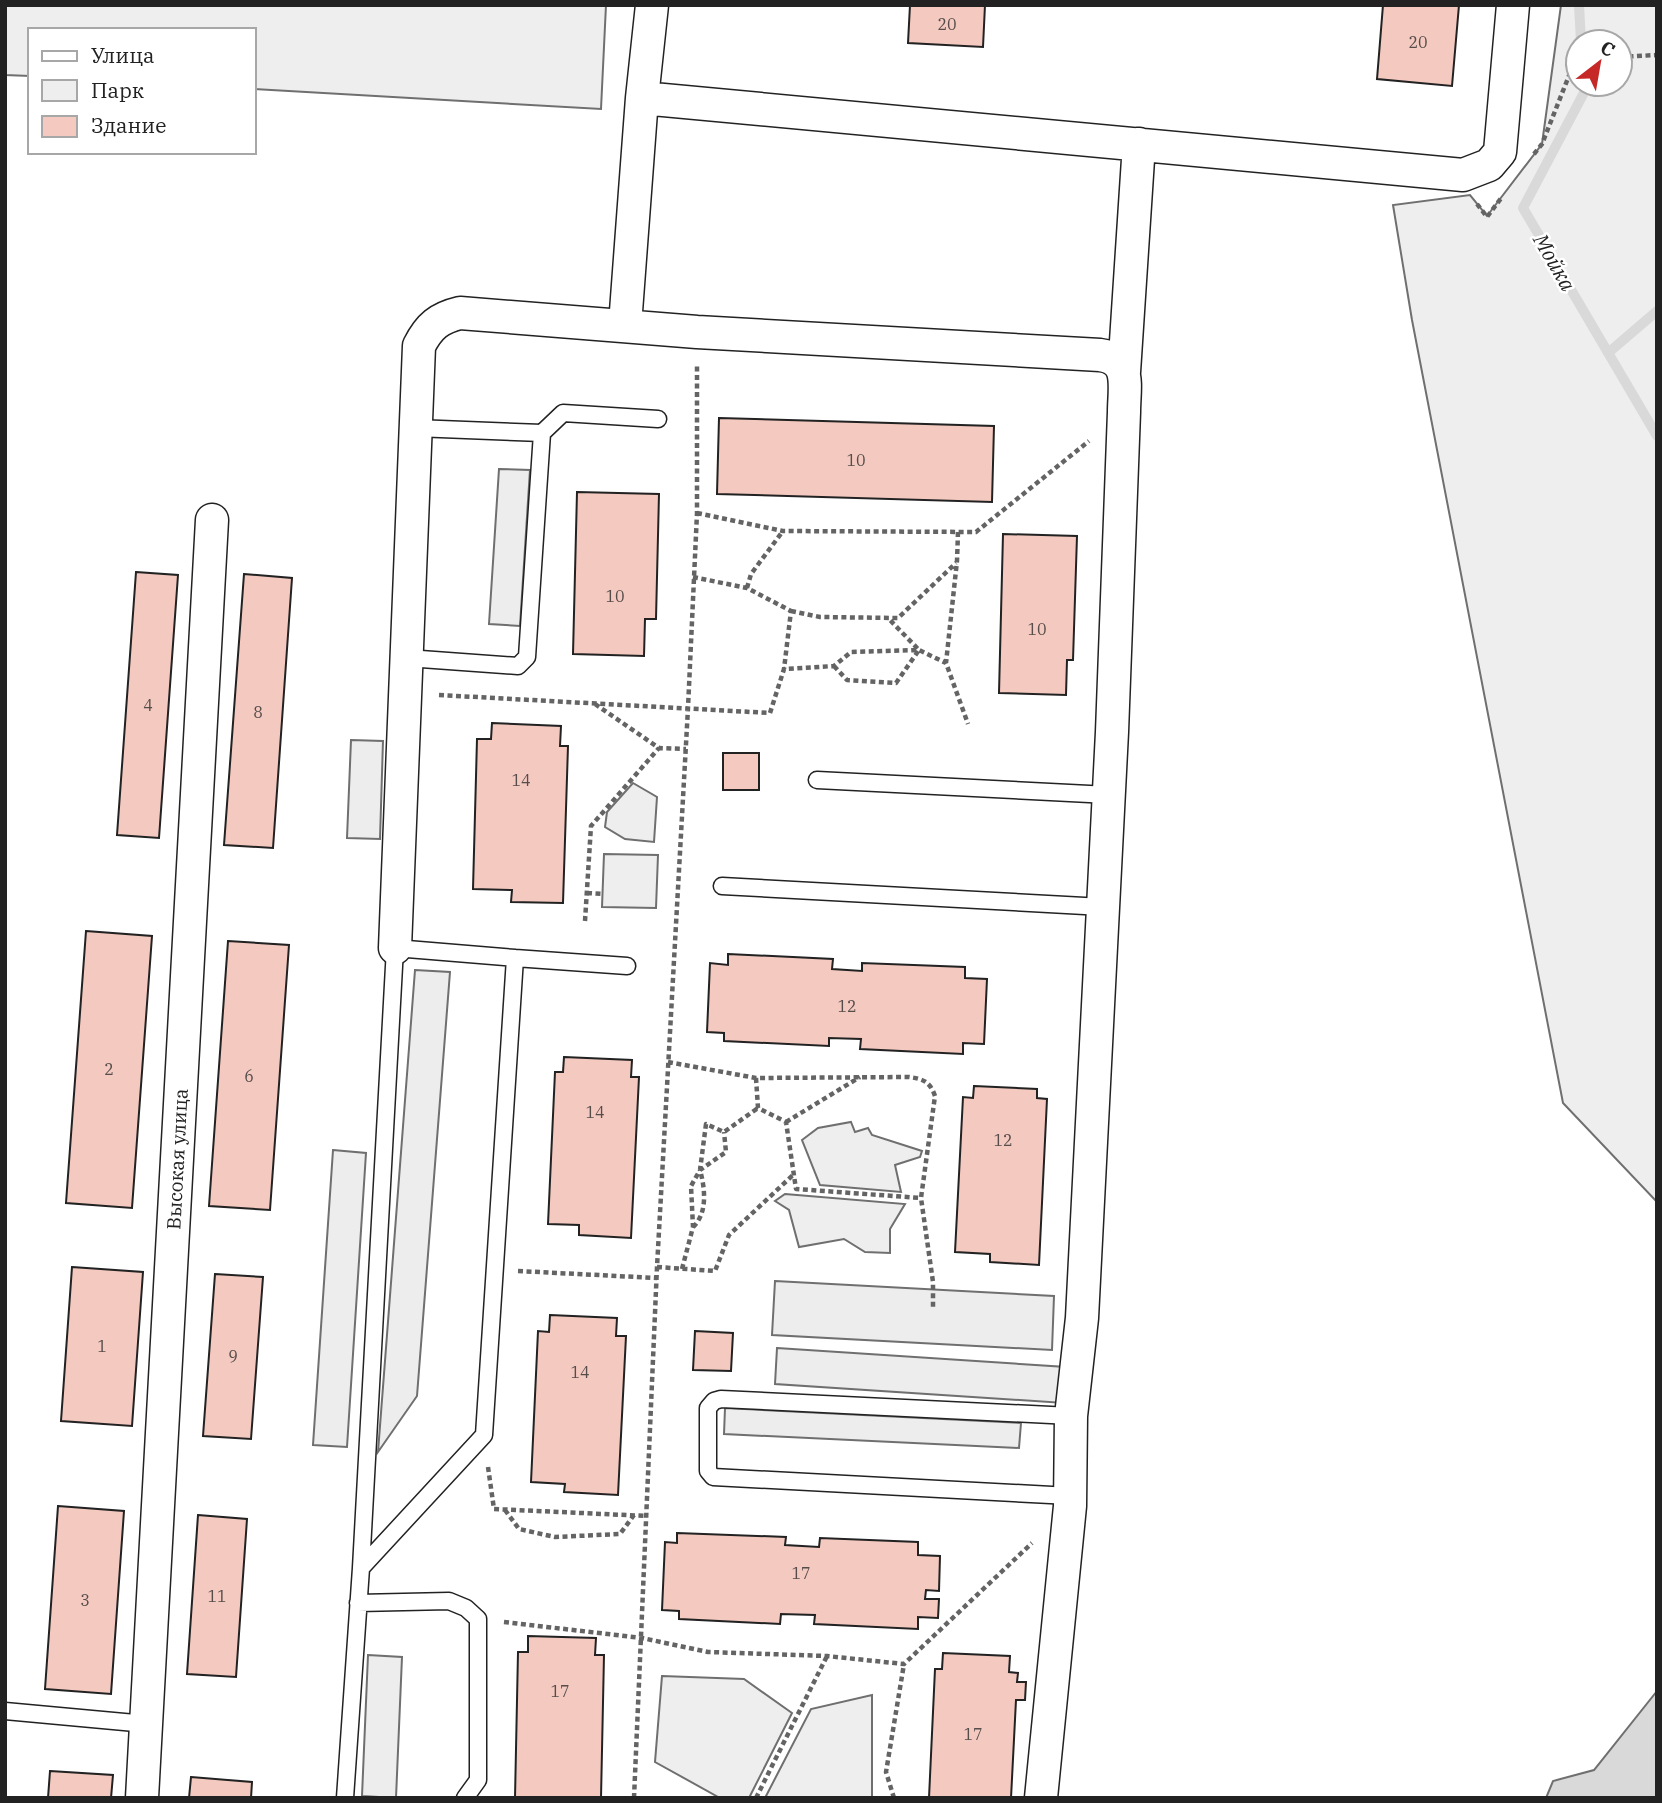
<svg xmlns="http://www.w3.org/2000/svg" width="1662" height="1803" font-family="'IBM Plex Serif',serif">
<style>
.green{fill:#eee;stroke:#6f6f6f;stroke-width:2;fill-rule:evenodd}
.parking{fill:#ededed;stroke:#6f6f6f;stroke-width:2}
.water{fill:#d9d9d9;stroke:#6f6f6f;stroke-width:2}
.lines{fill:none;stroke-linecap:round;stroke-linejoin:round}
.stream{stroke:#d9d9d9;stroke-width:10}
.building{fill:#f3c9c0;stroke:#222;stroke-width:2}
.service-casing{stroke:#222;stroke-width:19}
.minor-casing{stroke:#222;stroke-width:35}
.path{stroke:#646464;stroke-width:4.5;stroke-dasharray:5 3.5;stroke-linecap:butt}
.service{stroke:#fff;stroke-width:16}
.minor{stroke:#fff;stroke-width:32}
.labels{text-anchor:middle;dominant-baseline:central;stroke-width:5;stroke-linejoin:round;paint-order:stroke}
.number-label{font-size:16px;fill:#564c4a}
.street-label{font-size:19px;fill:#222;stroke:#fff}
.water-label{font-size:21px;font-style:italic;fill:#222;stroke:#fff}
</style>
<rect width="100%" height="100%" fill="#fff"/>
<path class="green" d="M5 5H606L601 109 254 89V30H30V76L5 75Z
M1561 5H1657V1202L1563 1103 1412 320 1393 205 1470 195 1487 216 1542 144ZM1620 42V84H1578V42Z
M633 783 657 797 654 842 625 839 605 827 607 812Z
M604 854 658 855 656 908 602 907Z
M851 1122 855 1132 868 1128 872 1135 922 1151 920 1157 895 1165 901 1192 820 1185 802 1140 818 1128Z
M785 1194 905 1204 890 1229V1253L865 1252 844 1239 799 1247 789 1210 775 1201Z
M662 1676 744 1679 792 1713 749 1798H720L655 1762Z
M872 1695V1798H765L811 1709Z"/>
<path class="parking" d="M499 469 530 470 520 626 489 624Z
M351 740 383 741 380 839 347 838Z
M415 970 450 972 417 1396 378 1452Z
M333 1150 366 1153 347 1447 313 1445Z
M775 1281 1054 1296 1052 1350 772 1335Z
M777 1348 1066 1367 1064 1403 775 1384Z
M725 1408 1021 1423 1019 1448 724 1434Z
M368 1655 402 1657 396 1798 362 1796Z"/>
<path class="water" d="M1657 1691V1798H1546L1553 1781 1594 1770Z"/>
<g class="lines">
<path class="stream" d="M1579 5 1581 42
M1586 84 1587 87 1523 208 1657 436
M1608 353 1657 311"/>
</g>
<path class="building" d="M910 5H985L983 47 908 43Z
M1383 5H1459L1452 86 1377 79Z
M719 418 994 426 992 502 717 494Z
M577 492 659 494 656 619H645L644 656 573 654Z
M1003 534 1077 536 1073 660H1067L1066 695 999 693Z
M136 572 178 575 159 838 117 835Z
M244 574 292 578 273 848 224 845Z
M492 723 561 726 560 746H568L563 903 511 902 512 890 473 889 477 739H491Z
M723 753H759V790H723Z
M86 931 152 936 132 1208 66 1203Z
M228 941 289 945 270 1210 209 1206Z
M728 954 833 959 832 969 862 971V963L965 967V978L987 979 984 1044 963 1043V1054L860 1049 861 1039 829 1038V1046L724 1041V1033L707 1032 710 963 728 965Z
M564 1057 632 1060 631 1077H639L631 1238 579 1235V1225L548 1224 555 1072H563Z
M974 1086 1037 1089V1098L1047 1099 1039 1265 990 1262V1254L955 1252 963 1097 973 1098Z
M72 1267 143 1272 132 1426 61 1421Z
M215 1274 263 1277 251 1439 203 1436Z
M550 1315 617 1318 616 1336H626L618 1495 564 1492 565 1484 531 1482 538 1331 549 1332Z
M695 1331 733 1333 731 1371 693 1370Z
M58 1506 124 1511 111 1694 45 1689Z
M198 1515 247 1519 236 1677 187 1674Z
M677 1533 786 1537 785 1545 819 1547 820 1538 918 1542V1555L940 1556 939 1591 926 1590 925 1599H939L938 1618 918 1617V1629L814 1624 815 1615 781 1614 780 1624 679 1619V1611L662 1610 665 1542 677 1543Z
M528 1636 596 1638 595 1655H604L601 1798H515L518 1652H528Z
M943 1653 1010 1656 1009 1672 1018 1673 1017 1682H1026L1025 1700H1016L1011 1798H929L935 1669H942Z
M50 1771 113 1775 111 1798H48Z
M191 1777 252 1782 251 1798H189Z"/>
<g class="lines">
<defs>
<path id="service" d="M415 428 542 433 563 413 658 419
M407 658 518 666 527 657 542 433
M817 780 1109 795
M722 886 1103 907
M515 958 627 966
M1070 1496 713 1477 708 1471V1408L714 1401 721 1399 1071 1416
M358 1603 449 1601 466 1608 478 1619V1780L465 1798
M5 1711 146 1724
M345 1798 361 1568 395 948 515 958 484 1435 361 1568"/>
<path id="minor" d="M642 98 652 5
M625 325 642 98 1463 175 1489 165 1500 152 1513 5
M1124 372 1139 144
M395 948 419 346C429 326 439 318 460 313L697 332 1100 355C1132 359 1124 387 1124 412L1112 732 1082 1318 1071 1416 1070 1506 1041 1798
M142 1798 212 520"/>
</defs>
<use href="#service" class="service-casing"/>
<use href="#minor" class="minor-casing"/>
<path class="path" d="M1620 57 1657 55
M1534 154 1542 144 1574 63 1578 62
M1477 204 1487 217 1502 197
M697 513 783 531 976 532 1089 441
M958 532 957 561 946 663 968 724
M693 577 747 588 791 611 784 669
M747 588 751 574 783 531
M791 611 820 617 898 618 956 563
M834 666 847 680 896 683 919 650 888 618
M439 695 770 713 784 669 834 666 851 652 919 650 946 663
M595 704 659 748 686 749
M587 893 603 894
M585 921 591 826 659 748
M668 1062 756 1078 909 1077C924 1079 930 1082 935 1096L921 1198 933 1282V1309
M756 1078 758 1108 786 1122 796 1189 921 1198
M786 1122 860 1077
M693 1227C708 1213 705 1188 700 1170L726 1152 724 1132
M657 1267 715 1271 729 1235 793 1175
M682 1269 693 1227 691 1186 700 1170 706 1124 724 1132 758 1108
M518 1271 657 1278
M488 1467 494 1509 647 1516
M505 1510 519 1529 555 1537 620 1534 634 1515
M504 1622 642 1638 708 1652 827 1656 904 1664 1032 1543
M634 1798 657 1267 688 708 697 513V365
M756 1798 827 1656
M894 1798 886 1772 904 1664"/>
<use href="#service" class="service"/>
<use href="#minor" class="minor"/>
</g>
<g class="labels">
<g class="number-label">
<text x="947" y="24">20</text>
<text x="1418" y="42">20</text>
<text x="856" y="460">10</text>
<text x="615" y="596">10</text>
<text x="1037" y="629">10</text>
<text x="148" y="705">4</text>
<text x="258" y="712">8</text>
<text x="521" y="780">14</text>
<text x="847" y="1006">12</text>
<text x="109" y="1069">2</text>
<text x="249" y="1076">6</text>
<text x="595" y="1112">14</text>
<text x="1003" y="1140">12</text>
<text x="102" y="1346">1</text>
<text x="233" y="1356">9</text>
<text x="580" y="1372">14</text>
<text x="801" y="1573">17</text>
<text x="217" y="1596">11</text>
<text x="85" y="1600">3</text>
<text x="560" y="1691">17</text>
<text x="973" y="1734">17</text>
</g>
<g class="street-label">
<text transform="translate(177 1159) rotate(-87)">Высокая улица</text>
</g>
<g class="water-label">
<text transform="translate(1555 262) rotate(60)">Мойка</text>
</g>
</g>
<rect width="1662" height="1803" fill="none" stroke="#222222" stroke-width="14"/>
<rect x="28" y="28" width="228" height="126" fill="#ffffff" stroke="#a7a7a7" stroke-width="2"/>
<rect x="42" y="51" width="35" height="10" fill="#ffffff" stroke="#a7a7a7" stroke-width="2"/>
<text x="91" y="63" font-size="21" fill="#222222">Улица</text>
<rect x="42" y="80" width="35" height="21" fill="#eeeeee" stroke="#a7a7a7" stroke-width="2"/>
<text x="91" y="98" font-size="21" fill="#222222">Парк</text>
<rect x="42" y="116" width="35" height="21" fill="#f3c9c0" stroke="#a7a7a7" stroke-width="2"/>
<text x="91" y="133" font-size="21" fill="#222222">Здание</text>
<g transform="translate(1599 63) rotate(31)"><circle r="33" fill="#ffffff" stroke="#a7a7a7" stroke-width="2"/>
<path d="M0-5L12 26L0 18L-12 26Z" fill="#c62828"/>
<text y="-10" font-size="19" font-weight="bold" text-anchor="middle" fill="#222222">С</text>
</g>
</svg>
